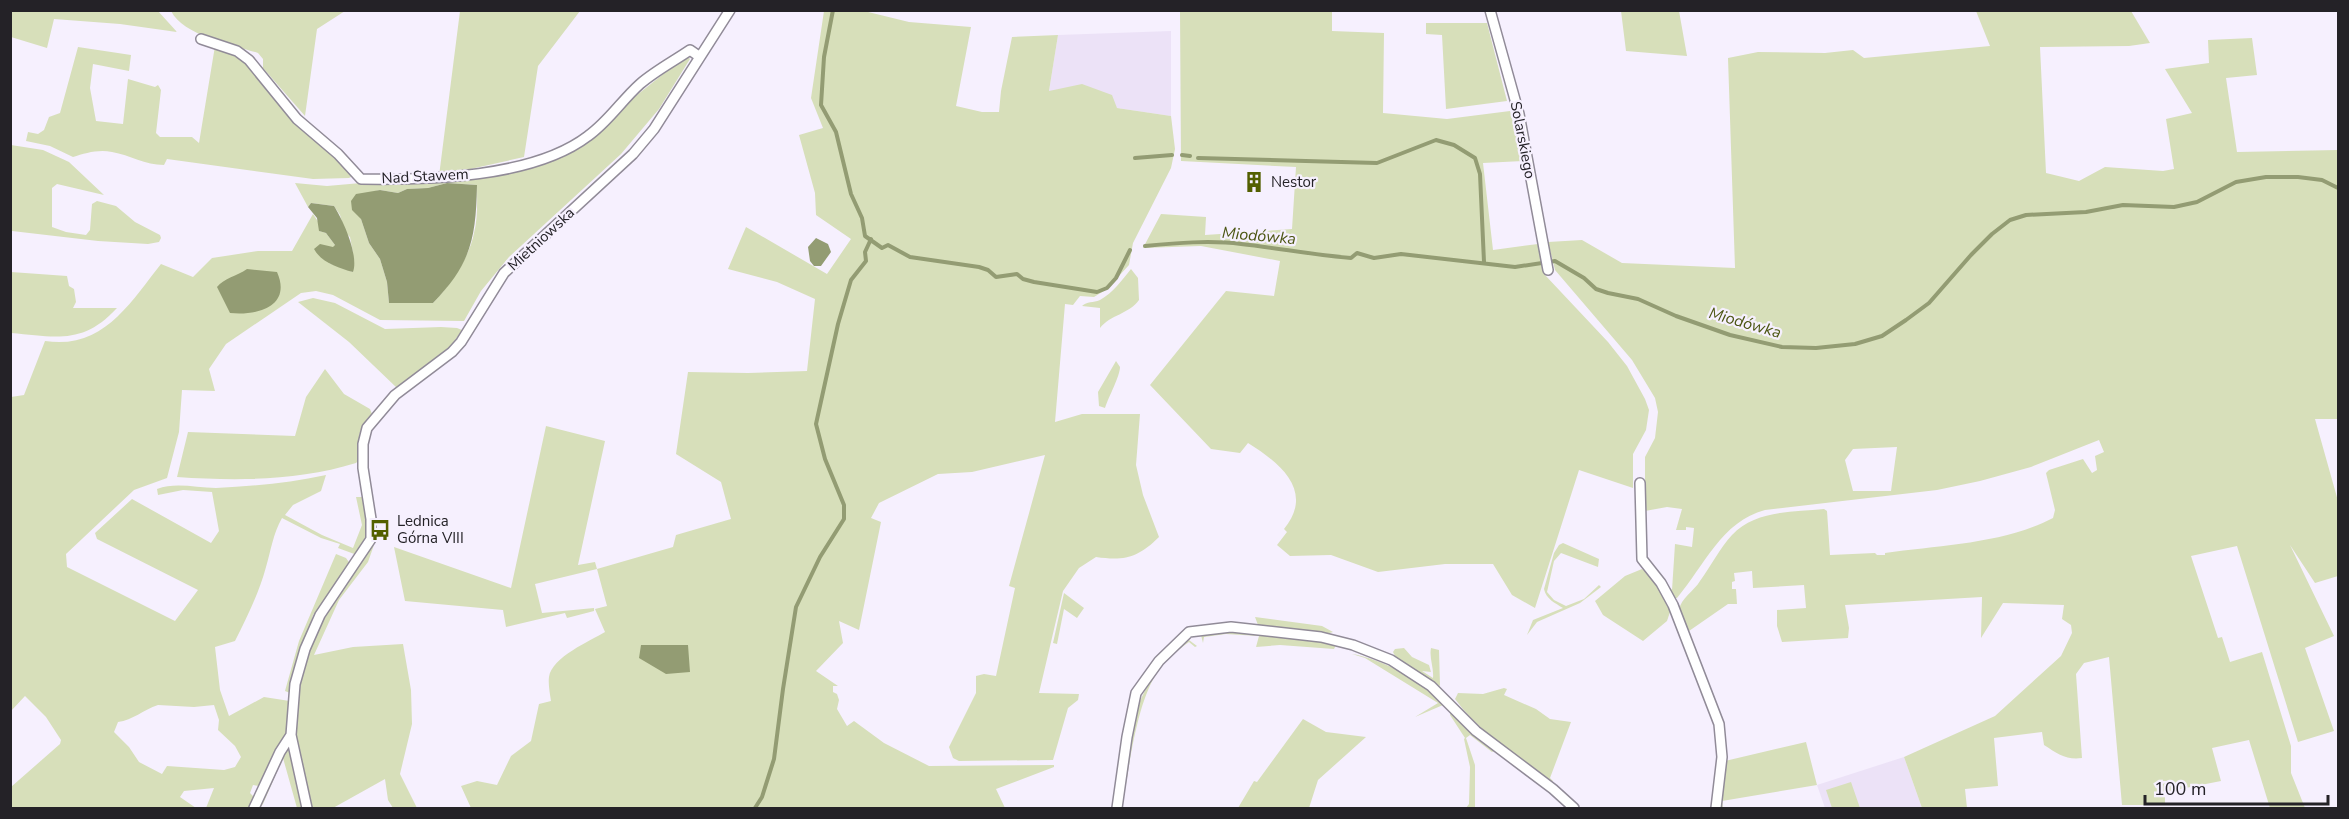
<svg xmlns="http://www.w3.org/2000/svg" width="2349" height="819" font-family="'Nunito Sans',sans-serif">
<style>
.built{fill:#ece2f7}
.green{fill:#d7dfba;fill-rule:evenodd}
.water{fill:#939c73}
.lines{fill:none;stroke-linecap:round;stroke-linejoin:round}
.stream{stroke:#939c73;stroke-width:4}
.minor-casing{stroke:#918b98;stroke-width:12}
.minor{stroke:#fff;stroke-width:9}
.labels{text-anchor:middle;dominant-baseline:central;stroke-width:4.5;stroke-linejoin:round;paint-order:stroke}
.street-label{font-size:15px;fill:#242227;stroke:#f6f0fe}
.poi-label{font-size:15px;fill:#242227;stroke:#f6f0fe;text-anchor:start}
.water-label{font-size:16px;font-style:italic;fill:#4c5613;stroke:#f6f0fe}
</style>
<rect width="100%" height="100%" fill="#f6f0fe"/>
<path class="built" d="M1171 31V116L1117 108 1049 91 1058 35Z
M1904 757 1922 808H1825L1817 785Z"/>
<path class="green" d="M10 11H158L177 32 120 24 54 19 47 48 11 37Z
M171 11H345L317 29 305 116 263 68V59L258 53C233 45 184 36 171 11Z
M460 11H580L538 66 524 157 439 176Z
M824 11H864L909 22 971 27 956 106 982 112H999L1001 91 1012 37 1058 35 1049 91 1082 84 1112 95 1117 108 1171 116 1175 149 1171 168 1133 243 1129 265 1107 289 1094 297 1080 296 1073 305 1065 304 1055 422 1082 414H1140L1136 465 1143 495 1159 537C1138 558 1124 561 1096 557L1079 568 1063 591 1039 693 1079 694 1078 700 1068 708 1053 760 959 761 953 758 949 747 976 693V676L984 674 996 676 1015 588 1009 586 1045 455 972 472 938 474 879 503 871 518 881 522 859 630 839 621 843 643 816 671 838 686H833V692L837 694 839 700 837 709 847 726 854 721 884 743 929 766 1054 765V767L996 789 1005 808H471L461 786 477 781 497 785 511 756 531 741 539 704 551 701C550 694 548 684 549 677 552 657 590 641 605 632L595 609 607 606 597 569 535 584 542 613 594 608V611L567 618 565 613 506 627 503 610 405 601 394 547 511 588 546 426 605 441 578 565 595 562 597 569 673 547 676 535 731 519 721 482 676 454 688 372 748 373 807 371 815 299 777 282 728 269 746 227 827 274 851 239 816 215 815 193 799 135 823 128 811 98Z
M1180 11H1332V31L1384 33 1383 113 1447 119 1510 111 1523 161 1483 163 1493 250 1538 244 1545 275 1608 342 1627 366 1645 399 1649 410 1646 430 1633 454V488L1579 470 1535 608 1512 595 1493 564H1445L1378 572 1331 555 1290 556 1277 545 1287 532 1284 529C1315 491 1280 463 1248 443L1240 453 1211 449 1150 385 1226 291 1274 296 1280 261 1201 246 1143 248 1161 214 1206 217 1205 235 1292 229 1296 167 1181 161Z
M1621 11H1679L1687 56 1626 51Z
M1976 11H2131L2150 43 2129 46 2040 47 2046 173 2079 181 2105 167 2163 171 2174 169 2166 119 2192 113 2165 69 2209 63 2208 40 2252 38 2257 75 2226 78 2237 152 2338 150V419H2315L2338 501V576L2315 583 2290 545 2334 636 2305 648 2334 731 2298 742 2237 546 2191 556 2218 638 2222 637 2230 662 2262 652 2291 746V773L2305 808H2270L2249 740 2212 748 2221 781 2165 792V805H2122L2109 657 2084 663 2076 674 2082 758C2066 760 2058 754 2044 745L2042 732 1994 738 1998 786 1965 789 1967 808H1922L1904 757 1995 716 2061 656 2072 633 2071 625 2062 619 2064 605 2003 603 1981 638 1982 597 1845 605 1849 628 1848 638 1782 642 1777 626V610L1806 608 1804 585 1753 588 1752 571 1734 573 1735 581 1732 582V589H1736L1737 604H1728L1689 631 1679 610C1681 598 1694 591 1700 581 1711 566 1720 548 1732 535 1755 510 1793 512 1824 509L1827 511 1830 555 1875 553 1877 555H1885V553C1941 545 2003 544 2053 518L2055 510 2046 473 2049 470 2083 459 2092 473 2097 470 2095 456 2104 452 2099 440 2031 467 1980 481 1937 490 1765 510C1722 521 1704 566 1677 598H1673L1650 563 1672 590 1675 544 1692 547 1694 528 1686 527V530H1676L1682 509 1667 507 1645 511V457L1655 438 1658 412 1655 398 1632 360 1555 270 1548 242 1582 240 1622 263 1735 268 1728 58 1758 52 1825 53 1853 50 1864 58 1990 46ZM1897 447 1891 491H1853L1845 460 1853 449Z
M1426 23H1487L1507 101 1446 109 1442 35 1426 34Z
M215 46 245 60 353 176 349 178 313 179 167 159 164 165C145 165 130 155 112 152 99 149 85 153 73 157L50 146 26 141 28 132 38 134 44 130 49 117 60 113 78 47 131 55 129 71 93 64 90 88 96 121 123 124 128 79 155 87 158 85 161 90 156 133 160 137H192L199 143Z
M687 55 690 59 659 109 621 154 509 257 481 291 464 321 380 320 333 295 316 291 301 293 226 344 209 369 215 391 182 390 179 432 167 478 134 490 66 554 67 567 175 621 198 590 97 539 95 533 132 499 211 543 219 531 212 492 183 490 158 495 157 489C176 482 196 488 216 488 254 486 290 483 326 475L321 491 293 505 285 515 322 535 353 548 362 525 356 497H364C367 519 370 536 357 555L338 548 340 544 321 538 282 518C273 534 271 550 266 567 259 593 247 617 235 641L215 647 220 690 229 716 264 697 296 702C303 649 326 609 358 568 364 560 367 550 374 545L368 562 339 600 314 655 353 647 403 644 411 690 412 724 400 774 417 808H393L388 800 385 779 333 808H311L295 735 263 783 259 786 253 785 250 793 256 799 252 808H206L214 788 184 791 180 797 196 808H11V787L60 744 61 740 46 717 25 696 11 711V397L24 395 45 341C103 350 130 303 161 264L193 277 212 258 258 251H292L313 214 319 223V231L326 233 335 245 329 263 353 272V253L350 237 345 232 340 215 334 206 311 203 308 207 295 183 327 186 361 183H428L531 168 570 153 593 139 632 99ZM447 183 477 185C477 201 478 218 474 233 470 256 449 287 433 303H389L387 282 380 259 369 243 361 219 372 192 380 190 398 193 407 189 428 188ZM158 705 194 707 214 705 219 720 218 730 235 746 241 757 235 767 224 770 167 766 162 774 139 762 129 747 114 732 118 722C133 720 143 710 158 705Z
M11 145 43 150 69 162 104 195 57 184 52 188V227L66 232 86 235 90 230 92 204 97 201 116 206 135 222 160 235 161 238 159 242 148 244 98 241 12 231 11 254Z
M1131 269 1138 278 1139 300C1129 314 1110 315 1100 328V308L1082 306C1087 301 1093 303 1100 300 1113 293 1122 280 1131 269Z
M11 272 67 276 69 286 74 289 76 302 73 308H117C83 345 56 337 11 333Z
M313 298 335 303 385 329 441 327 457 328 462 330 448 350 397 388 349 342 298 302Z
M1116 361 1120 367C1120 376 1109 396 1105 408L1099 406 1098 392Z
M325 369 344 394 370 409 372 414C357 428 358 439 360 459L356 463C298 481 237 481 177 477L188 432 295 436 306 397Z
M1563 543 1599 559 1598 567 1561 553 1554 561 1547 592 1554 600 1566 606 1584 599 1599 585 1601 587 1580 603 1537 622 1527 635 1533 620 1563 608C1555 603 1546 599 1544 589L1554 553 1559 545Z
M336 554 346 558 351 565 313 615 290 693 285 691 299 641Z
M1642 569 1653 578 1671 609 1667 621 1643 641 1603 615 1595 601 1625 576Z
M1064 593 1084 608 1077 618 1064 609 1057 644 1053 643Z
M1255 617 1322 626 1333 632 1326 634 1258 625Z
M1232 632 1295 637 1336 645 1334 649 1280 645 1256 647 1259 636 1226 634 1204 637 1203 643 1201 635Z
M1189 640 1197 646 1195 647 1189 642C1178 650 1167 659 1159 670 1136 701 1129 770 1122 808H1120C1130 736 1127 689 1189 640Z
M1404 648 1412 657 1429 665 1431 672 1422 671 1433 678C1434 668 1429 658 1431 648L1439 650 1440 686 1395 660 1392 655 1395 656 1393 652 1395 649Z
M1352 654C1376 657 1432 683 1443 705L1415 717 1438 703 1365 658Z
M1504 688 1507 689 1504 695 1536 709 1550 719 1571 722 1550 778 1553 781 1551 782C1516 756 1481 734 1455 699L1458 693 1483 694Z
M1451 711 1494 751 1492 752 1470 735 1466 738 1475 765V808H1466L1469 804 1470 767 1464 739 1465 738 1450 715Z
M1303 719 1326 732 1366 737 1318 780 1309 808H1238L1254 781 1257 782Z
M1806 742 1817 785 1722 801 1723 808H1719L1725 761Z
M287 744 290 746 302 808H297L283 758 263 804 260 808H256Z
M1851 782 1860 808H1832L1826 790Z"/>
<path class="water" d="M447 183 477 185C476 238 471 264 433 303H389L387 282 380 259 369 243 361 219 352 210 351 201 356 194 380 190 398 193 407 189 428 188Z
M311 203 334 206C343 220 359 255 353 272 338 268 321 262 314 249L320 244 333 247 335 245 326 233 319 231 317 218 308 207Z
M816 238 828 244 831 252 821 266H814L810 261 808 247Z
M247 269 277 272C292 306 258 316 230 313L217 287C224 278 237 276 247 269Z
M641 645H688L690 672 666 674 639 658Z"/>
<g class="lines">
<path class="stream" d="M833 10 824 57 821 105 836 132 851 194 862 218 865 236 882 248 888 245 910 257 979 267 988 270 996 277 1017 274 1023 279 1034 282 1097 292 1107 288 1116 278 1130 250
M1182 155 1190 156
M1135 158 1172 155
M1198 158 1377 163 1436 140 1454 145 1475 158 1480 174 1484 262
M1145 246C1176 243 1210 240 1241 244 1278 248 1314 255 1351 258L1357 253 1374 258 1401 254 1515 267 1555 261 1584 278 1596 289 1608 293 1638 299 1676 316 1730 335 1782 347 1816 348 1855 344 1882 336 1906 320 1929 303 1971 255 1992 234 2010 220 2026 215 2086 212 2123 205 2174 207 2197 202 2236 182 2266 177H2298L2322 180 2338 188
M755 808 762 797 774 759 783 689 796 607 820 557 844 519V505L825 459 816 424 838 324 851 280 866 261 865 252 871 239"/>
<defs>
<path id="minor" d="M1490 10 1519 114 1548 270
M201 39 237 51 249 60 297 119 338 154 361 179C428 180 533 178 588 136 608 122 622 100 640 84 655 71 674 61 690 50L700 57
M1640 483 1642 559 1661 583 1673 605 1719 724 1722 757 1716 808
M254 808 280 752 291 735
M307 808 291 735 295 684 305 649 320 615 371 539V519L363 468V444L367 428 395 395 452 352 461 342 504 273 633 154 654 129 730 10
M1117 808 1127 737 1136 693 1159 661 1189 632 1231 627 1321 637 1353 645 1391 660 1431 686 1476 731 1553 789 1574 808"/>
</defs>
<use href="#minor" class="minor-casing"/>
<use href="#minor" class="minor"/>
</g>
<defs>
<symbol id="building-bare" viewBox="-9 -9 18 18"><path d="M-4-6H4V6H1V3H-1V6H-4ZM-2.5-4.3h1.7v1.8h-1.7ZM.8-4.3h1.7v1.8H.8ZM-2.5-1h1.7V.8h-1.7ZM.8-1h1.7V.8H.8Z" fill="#535f00" stroke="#f6f0fe" stroke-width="2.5" paint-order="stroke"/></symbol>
<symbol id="bus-bare" viewBox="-9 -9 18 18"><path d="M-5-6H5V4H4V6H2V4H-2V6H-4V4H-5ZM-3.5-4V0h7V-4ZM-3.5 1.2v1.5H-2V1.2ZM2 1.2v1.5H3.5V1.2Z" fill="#535f00" stroke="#f6f0fe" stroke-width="2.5" paint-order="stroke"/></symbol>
</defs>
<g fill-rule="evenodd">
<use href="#building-bare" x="1239" y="167" width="30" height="30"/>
<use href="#bus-bare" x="365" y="515" width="30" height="30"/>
</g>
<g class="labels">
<g class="street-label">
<text transform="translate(1523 140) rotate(79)">Solarskiego</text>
<text transform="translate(425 176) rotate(-3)">Nad Stawem</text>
<text transform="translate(541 239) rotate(-43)">Mietniowska</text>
</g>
<g class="poi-label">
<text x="1271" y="182">Nestor</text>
<text x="397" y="521">Lednica<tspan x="397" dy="17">Górna VIII</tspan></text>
</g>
<g class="water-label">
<text transform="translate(1259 236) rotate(5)">Miodówka</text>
<text transform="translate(1745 323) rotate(16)">Miodówka</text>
</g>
</g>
<rect width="2349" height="819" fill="none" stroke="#242227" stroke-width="24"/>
<path d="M2145 795v9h183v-9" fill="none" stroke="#242227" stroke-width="3"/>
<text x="2154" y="795" font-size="18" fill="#242227" stroke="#f6f0fe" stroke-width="4.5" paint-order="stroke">100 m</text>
</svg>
